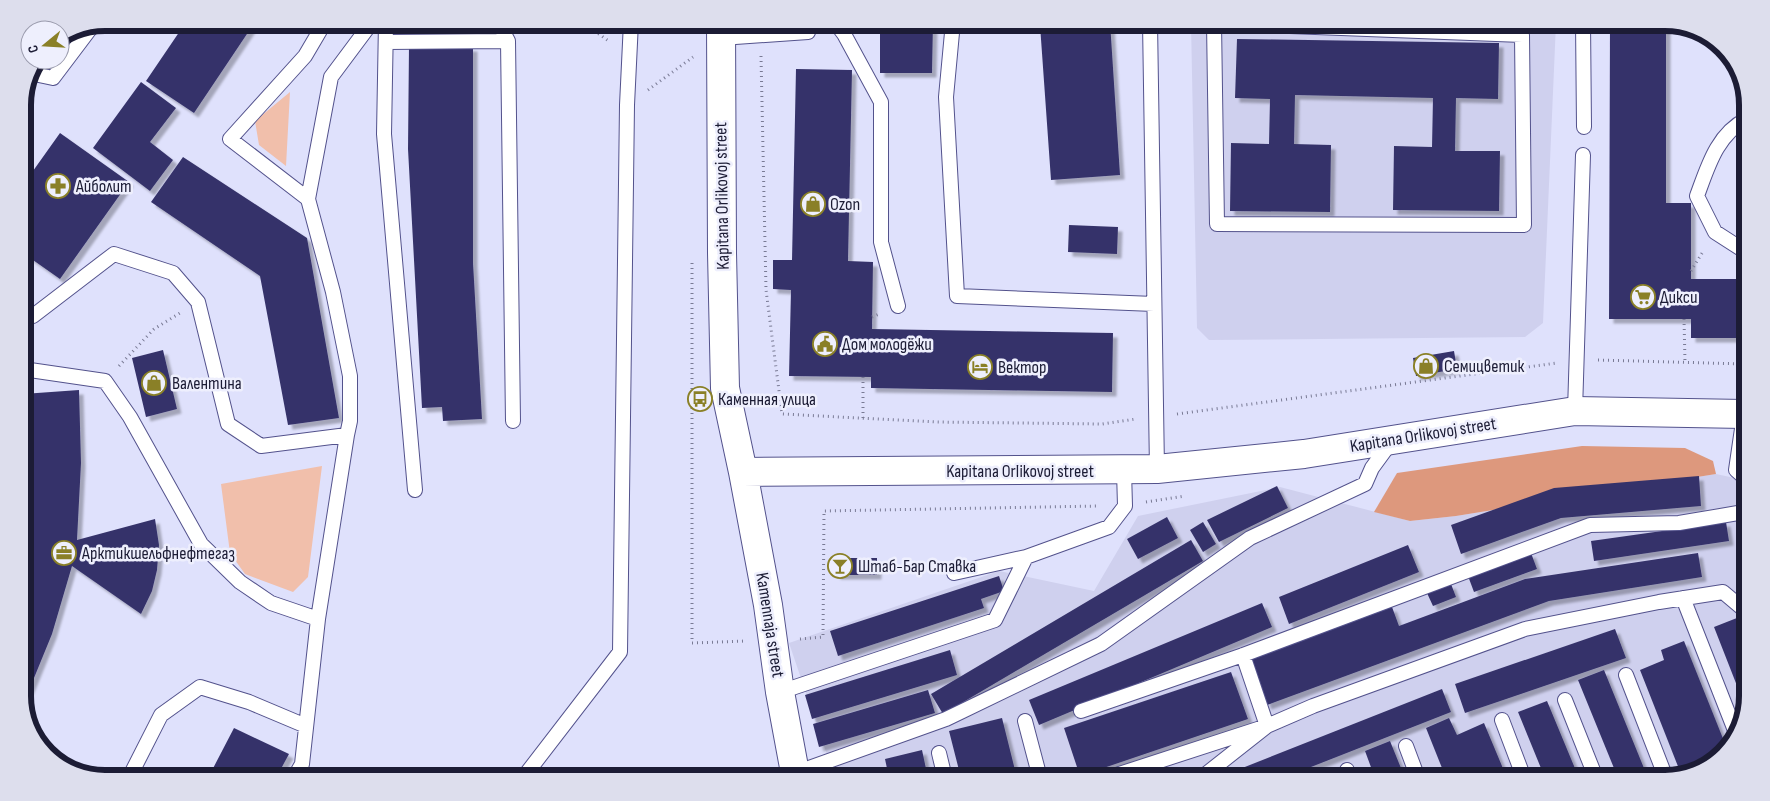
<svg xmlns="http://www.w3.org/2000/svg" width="1770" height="801" font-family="'Sofia Sans Condensed',sans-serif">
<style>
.built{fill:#cfd0ee}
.green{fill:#f1bfab}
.forest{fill:#dd987d}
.building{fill:#36336a;filter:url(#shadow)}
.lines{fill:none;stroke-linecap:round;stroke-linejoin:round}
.lane-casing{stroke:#53528c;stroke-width:16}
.street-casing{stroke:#53528c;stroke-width:30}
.path{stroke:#797a94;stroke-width:3;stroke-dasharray:1 4;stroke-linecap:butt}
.lane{stroke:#fff;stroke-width:14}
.street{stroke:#fff;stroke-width:28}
.labels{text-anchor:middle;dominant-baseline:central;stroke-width:5;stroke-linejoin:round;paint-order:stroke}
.poi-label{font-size:18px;fill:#1c1c35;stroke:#eeeffd;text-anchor:start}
.street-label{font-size:18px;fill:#1c1c35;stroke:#eeeffd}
.rim{fill:none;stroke:#1c1c35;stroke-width:6}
</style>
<defs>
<filter id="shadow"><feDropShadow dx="4.5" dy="4.5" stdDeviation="1" flood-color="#0004"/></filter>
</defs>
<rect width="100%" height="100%" fill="#dfe1fc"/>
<path class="built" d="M1191 23H1556L1543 323 1525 337 1209 340 1197 328Z
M1716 474 1744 480 1741 728 1711 764 1665 778H835L789 643 999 571 1094 591 1138 516 1280 487 1410 521 1456 516Z"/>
<path class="green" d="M290 92 286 166 259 145 255 121Z
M322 466 308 577 293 592 245 574 230 553 221 484Z"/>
<path class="forest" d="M1582 446 1685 448 1713 461 1716 474 1456 516 1410 521 1374 512 1397 473Z"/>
<path class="building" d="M186 22H255L194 113 146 81Z
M880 22H933L932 73H880Z
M1081 22H1110L1120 175 1051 180 1040 25Z
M1610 24H1666V203H1691V279H1746L1745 338H1691V319H1609Z
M1237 39 1499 43 1498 99 1456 98 1455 151H1500L1499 211 1393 210 1394 146 1432 147 1433 98 1295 95 1294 144 1331 145 1330 212 1230 211 1231 143 1269 144 1270 99 1235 98Z
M409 46 473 47V263L482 419 443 421 442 407 422 408 408 149Z
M796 69 852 70 848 261 873 262 872 329 1113 333 1112 392 871 388V377L789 376 791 290 773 289V260H792Z
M141 82 176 108 150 142 173 160 150 191 93 148Z
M60 133 129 182 60 279 23 253V185Z
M183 157 307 238 339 418 288 425 260 276 151 202Z
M1069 225 1118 227 1117 254 1068 252Z
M163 350 177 409 146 417 132 358Z
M1454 351 1457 369 1416 376 1413 358Z
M79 390 81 463 77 540 155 519 159 545 157 570 152 591 141 614 72 566 52 634 25 700 23 699V394Z
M1699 476 1701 506 1561 518 1461 554 1451 525 1554 488Z
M1277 486 1288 508 1219 542 1207 520Z
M1167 517 1178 538 1138 559 1127 539Z
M1203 522 1216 544 1203 552 1190 530Z
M1726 522 1729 541 1594 561 1591 541Z
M1191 540 1203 561 943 714 931 694Z
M1408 545 1419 572 1289 624 1279 597Z
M1531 553 1537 569 1474 592 1468 576Z
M1698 553 1702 577 1549 601 1267 705 1250 660 1392 607 1399 626 1525 579Z
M835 558H877V575H836Z
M999 576 1004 591 981 599 984 608 838 656 830 631Z
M1451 584 1456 597 1433 606 1427 593Z
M1262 603 1272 627 1039 725 1029 700Z
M1742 616 1741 696 1714 627Z
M1615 629 1626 658 1465 713 1455 684Z
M1684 641 1726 746 1711 764 1681 774 1640 670 1664 660 1661 650Z
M950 650 957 675 812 719 805 695Z
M1604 670 1648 778H1618L1578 680Z
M1231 672 1248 719 1080 776 1064 728Z
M1442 689 1451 712 1283 778H1217Z
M928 690 935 713 819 747 813 724Z
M1547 701 1579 778H1545L1518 712Z
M1002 718 1017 778H961L949 731Z
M1449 718 1457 735 1484 723 1507 778H1446L1426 728Z
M234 728 289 754 276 778H208Z
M1390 741 1405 778H1375L1365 751Z
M922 750 928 778H889L885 759Z
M1324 771 1327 778H1306Z"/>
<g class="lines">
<defs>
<path id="lane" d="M386 22 384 134 415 490
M498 22 508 41 513 421
M835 22 844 34 881 102V242L898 306
M953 22 946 97 957 296 1154 304
M1150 22 1157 469
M1583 22 1584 127
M1214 23 1522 35 1524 225 1217 224Z
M721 38 808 32 812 22
M386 42 508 41
M34 74 53 78 90 29
M308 199 230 139 305 56 325 22
M1746 252 1715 232 1697 196C1708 166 1717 134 1747 119
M23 310 33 316 114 254 173 273 198 302 228 424 261 446 347 435 350 421V376L333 292 308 199 331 77 372 22
M23 369 105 381 130 417 201 544 240 582 271 603 318 619 302 764 294 778
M1575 411 1583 155
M1744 477 1736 470 1744 415
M954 573 1026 557
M1683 598 1736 733
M318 619 347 435
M1626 675 1666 778
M780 692 995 620 1026 557 1109 527 1125 506 1124 471
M1565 700 1596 778
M1081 711 1243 655 1590 525 1679 523 1738 513
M1502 720 1524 778
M1025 721 1040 778
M1406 746 1418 778
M939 753 945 778
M1347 770 1349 778
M795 773 946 719 1101 644 1250 538 1365 484 1372 468 1391 442
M129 778 161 715 200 687 249 702 306 726
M523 778 620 652 627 105 631 22
M1107 778 1267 726 1243 655
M1201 778 1267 726 1313 706 1525 629 1659 602 1723 592 1742 608"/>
<path id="street" d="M721 22 722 253 725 388 743 472 1157 469 1304 454 1575 411 1744 414
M743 472 768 605 780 692 796 778"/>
</defs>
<use href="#lane" class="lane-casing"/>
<use href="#street" class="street-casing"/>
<path class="path" d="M582 22 610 42
M761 56 766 290 782 414 937 422 1102 424 1136 419
M648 90 693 57
M692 263V643L746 641
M1691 271 1704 250
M872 317 879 314
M1684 319 1685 362
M1598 360 1745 364
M119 366 154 329 180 313
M863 377V418
M1177 414 1557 363
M1146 502 1185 496
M800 639 823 637 824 511 1098 506"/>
<use href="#lane" class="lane"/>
<use href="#street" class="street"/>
</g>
<defs>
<symbol id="pharmacy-ring" viewBox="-11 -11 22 22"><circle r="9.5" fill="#eeeffd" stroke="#8a8027" stroke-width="1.5"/><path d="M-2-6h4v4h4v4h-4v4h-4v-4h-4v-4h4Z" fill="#8a8027"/></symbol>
<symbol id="shop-ring" viewBox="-11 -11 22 22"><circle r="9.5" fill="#eeeffd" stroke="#8a8027" stroke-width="1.5"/><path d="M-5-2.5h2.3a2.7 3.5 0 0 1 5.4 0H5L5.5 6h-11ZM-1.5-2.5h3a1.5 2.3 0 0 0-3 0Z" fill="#8a8027"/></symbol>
<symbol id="supermarket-ring" viewBox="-11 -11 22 22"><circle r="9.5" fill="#eeeffd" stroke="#8a8027" stroke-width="1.5"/><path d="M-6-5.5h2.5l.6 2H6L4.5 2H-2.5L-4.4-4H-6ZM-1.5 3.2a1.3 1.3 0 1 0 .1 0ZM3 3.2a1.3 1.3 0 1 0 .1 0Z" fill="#8a8027"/></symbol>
<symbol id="civic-ring" viewBox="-11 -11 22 22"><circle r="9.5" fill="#eeeffd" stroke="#8a8027" stroke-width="1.5"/><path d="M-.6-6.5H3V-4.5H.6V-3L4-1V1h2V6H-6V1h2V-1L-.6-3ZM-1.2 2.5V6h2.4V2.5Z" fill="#8a8027"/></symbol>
<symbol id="hotel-ring" viewBox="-11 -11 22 22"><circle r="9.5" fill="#eeeffd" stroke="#8a8027" stroke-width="1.5"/><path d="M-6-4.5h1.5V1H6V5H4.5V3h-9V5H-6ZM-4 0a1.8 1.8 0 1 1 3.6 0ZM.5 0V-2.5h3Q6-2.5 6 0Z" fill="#8a8027"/></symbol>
<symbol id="bus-ring" viewBox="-11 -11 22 22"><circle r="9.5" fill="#eeeffd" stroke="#8a8027" stroke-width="1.5"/><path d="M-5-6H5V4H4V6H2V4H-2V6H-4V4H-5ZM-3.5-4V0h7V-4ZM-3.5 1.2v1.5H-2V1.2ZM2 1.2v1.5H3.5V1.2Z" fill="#8a8027"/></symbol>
<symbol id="office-ring" viewBox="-11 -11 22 22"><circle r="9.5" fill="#eeeffd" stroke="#8a8027" stroke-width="1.5"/><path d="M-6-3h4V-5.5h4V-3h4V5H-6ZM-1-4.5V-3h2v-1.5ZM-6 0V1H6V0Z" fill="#8a8027"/></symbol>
<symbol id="bar-ring" viewBox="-11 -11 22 22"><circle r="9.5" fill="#eeeffd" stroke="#8a8027" stroke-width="1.5"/><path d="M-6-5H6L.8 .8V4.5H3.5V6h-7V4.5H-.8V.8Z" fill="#8a8027"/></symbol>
</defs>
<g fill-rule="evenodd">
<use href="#pharmacy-ring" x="44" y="172" width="28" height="28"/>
<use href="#shop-ring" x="799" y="190" width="28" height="28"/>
<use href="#supermarket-ring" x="1629" y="283" width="28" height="28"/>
<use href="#civic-ring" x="811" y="330" width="28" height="28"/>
<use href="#shop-ring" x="1412" y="352" width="28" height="28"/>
<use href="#hotel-ring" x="966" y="353" width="28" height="28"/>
<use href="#shop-ring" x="140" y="369" width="28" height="28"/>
<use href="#bus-ring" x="686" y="385" width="28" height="28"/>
<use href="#office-ring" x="50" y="539" width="28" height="28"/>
<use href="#bar-ring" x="826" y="552" width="28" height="28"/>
</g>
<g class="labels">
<g class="poi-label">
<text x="76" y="186">Айболит</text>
<text x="830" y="204">Ozon</text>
<text x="1660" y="297">Дикси</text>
<text x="842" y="344">Дом молодёжи</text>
<text x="1444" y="366">Семицветик</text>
<text x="998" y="367">Вектор</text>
<text x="172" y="383">Валентина</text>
<text x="718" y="399">Каменная улица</text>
<text x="82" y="553">Арктикшельфнефтегаз</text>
<text x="858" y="566">Штаб-Бар Ставка</text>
</g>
<g class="street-label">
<text transform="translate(722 196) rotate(-91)">Kapitana Orlikovoj street</text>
<text transform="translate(1423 435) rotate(-9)">Kapitana Orlikovoj street</text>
<text x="1020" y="471">Kapitana Orlikovoj street</text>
<text transform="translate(770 625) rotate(81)">Kamennaja street</text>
</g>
</g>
<path d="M0 0H1770V801H0ZM105 31H1665A74 74 0 0 1 1739 105V696A74 74 0 0 1 1665 770H105A74 74 0 0 1 31 696V105A74 74 0 0 1 105 31Z" fill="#dddeed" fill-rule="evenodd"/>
<path class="rim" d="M105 31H1665A74 74 0 0 1 1739 105V696A74 74 0 0 1 1665 770H105A74 74 0 0 1 31 696V105A74 74 0 0 1 105 31Z"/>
<g transform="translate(45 45) rotate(252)"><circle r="24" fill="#eeeffd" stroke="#9a9bad"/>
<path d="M0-4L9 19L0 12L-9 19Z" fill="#8a8027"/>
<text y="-8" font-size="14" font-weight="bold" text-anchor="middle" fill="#1c1c35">С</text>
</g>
</svg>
